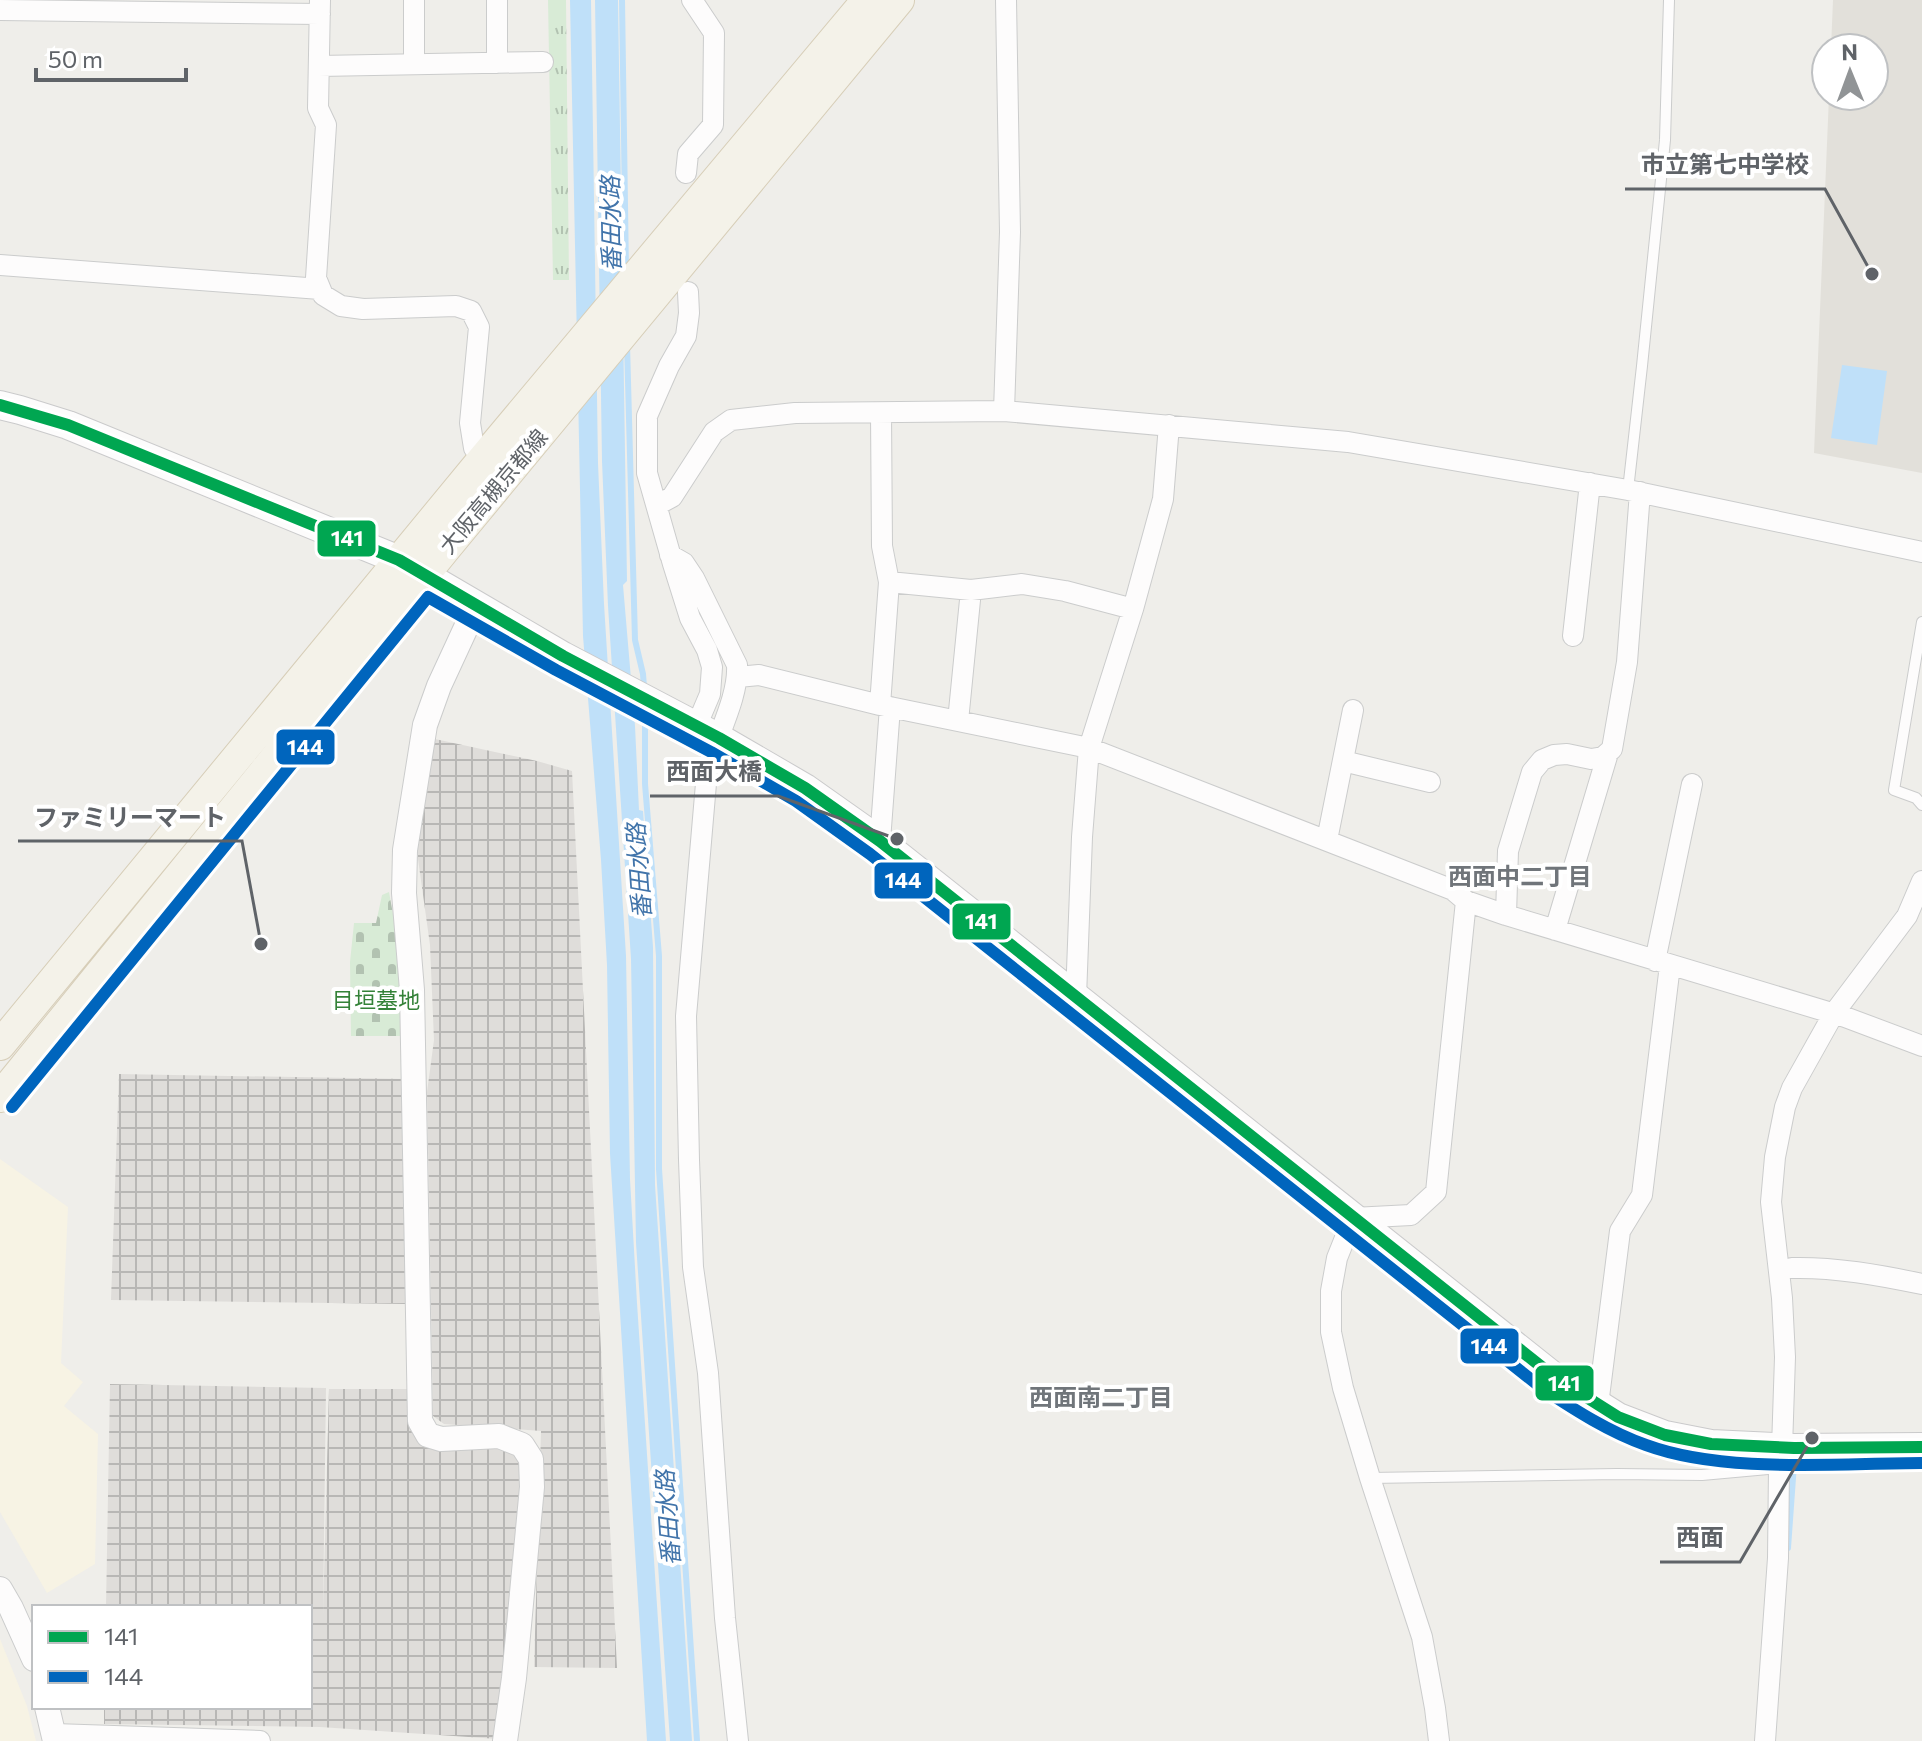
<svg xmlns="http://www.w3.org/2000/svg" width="1922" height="1741" font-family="Commissioner,'Noto Sans JP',sans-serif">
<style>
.commercial{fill:#f7f3e4}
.industrial{fill:url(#industrial-grid)}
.education{fill:#e2e0da}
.grass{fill:url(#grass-tufts)}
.cemetery{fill:url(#cemetery-stones)}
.water{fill:#bfe0f9}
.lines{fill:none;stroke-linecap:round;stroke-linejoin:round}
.stream{stroke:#bfe0f9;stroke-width:6}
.service-casing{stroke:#cbcccc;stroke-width:12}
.minor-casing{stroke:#cbcccc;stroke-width:22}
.tertiary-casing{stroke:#cbcccc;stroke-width:26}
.secondary-casing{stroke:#cacacb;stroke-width:30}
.primary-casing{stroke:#d7ceb8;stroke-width:32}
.service{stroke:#fdfcfc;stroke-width:10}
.minor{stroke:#fdfcfc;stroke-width:20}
.tertiary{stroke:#fdfcfc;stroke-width:24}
.secondary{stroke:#fdfcfc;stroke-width:28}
.primary{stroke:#f4f2e9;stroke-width:30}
.bus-1-casing{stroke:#fff;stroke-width:18}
.bus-2-casing{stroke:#fff;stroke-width:18}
.bus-1{stroke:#00a651;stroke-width:12}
.bus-2{stroke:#0065bd;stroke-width:12}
.labels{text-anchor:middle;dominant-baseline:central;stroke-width:8;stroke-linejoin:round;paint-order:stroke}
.street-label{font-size:22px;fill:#5f6368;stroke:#fff}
.park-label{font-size:22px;fill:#348238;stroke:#fff}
.water-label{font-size:24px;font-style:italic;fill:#4174aa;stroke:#fff}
.neighbourhood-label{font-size:24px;font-weight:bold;fill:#70757a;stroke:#fff}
.leader{fill:none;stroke:#5f6368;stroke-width:3}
.callout-dot{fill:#5f6368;stroke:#fff;stroke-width:3}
.callout-label{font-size:24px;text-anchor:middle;font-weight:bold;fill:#5f6368;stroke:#fff;stroke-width:8;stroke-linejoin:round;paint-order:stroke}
.line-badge{stroke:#fff;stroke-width:3}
.badge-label{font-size:22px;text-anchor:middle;font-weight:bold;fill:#fff}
</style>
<defs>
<pattern id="industrial-grid" width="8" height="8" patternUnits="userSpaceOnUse" patternTransform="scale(2)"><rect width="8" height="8" fill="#dfddda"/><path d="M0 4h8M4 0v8" fill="none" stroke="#b8b7b5"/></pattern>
<pattern id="grass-tufts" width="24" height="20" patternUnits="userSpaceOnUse" patternTransform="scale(2)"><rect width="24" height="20" fill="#d8ebd6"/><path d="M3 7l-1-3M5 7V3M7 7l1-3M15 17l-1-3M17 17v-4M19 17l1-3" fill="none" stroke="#b2c2b1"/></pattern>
<pattern id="cemetery-stones" width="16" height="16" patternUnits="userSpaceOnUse" patternTransform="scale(2)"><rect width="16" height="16" fill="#d8ebd6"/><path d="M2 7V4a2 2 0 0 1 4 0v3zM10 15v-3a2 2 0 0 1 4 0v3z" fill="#b2c2b1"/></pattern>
</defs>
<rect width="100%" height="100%" fill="#efeeea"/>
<path class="commercial" d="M0 1159 68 1207 61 1363 83 1382 64 1406 98 1434 95 1564 47 1593 0 1512Z
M0 1639 27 1706 36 1741H0Z"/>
<path class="industrial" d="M435 739 537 761 572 771 617 1668 534 1667 541 1431 444 1424 433 1416 427 1092 434 1040 430 945 418 859V841Z
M119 1074 406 1079 408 1304 111 1300Z
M110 1384 326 1388 323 1614 329 1389H410L417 1426 503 1444 524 1457 498 1739 320 1727 104 1724V1707H310V1607H106Z"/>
<path class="education" d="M1833 0H1922V473L1814 453 1829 96H1874V48H1831Z"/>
<path class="grass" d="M548 0H566L569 280H553Z"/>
<path class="cemetery" d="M389 892 399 947 403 1036H351L350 962 354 923H376L382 895Z"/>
<path class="water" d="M570 0H591L598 463 604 604 626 956 630 1179 637 1303 666 1741H647L610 1154 607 965 601 860 583 636Z
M595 0H618L627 581 623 585 635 726 639 810 643 811 653 947 655 1185 692 1741H670L636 1243 631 959 608 606 602 461Z
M1842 365 1887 371 1877 445 1831 438Z"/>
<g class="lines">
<path class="stream" d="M622 0 626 272
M627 344 635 640 643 674 644 687
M645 710V784L659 956V1169L697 1741
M1788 1548 1794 1464"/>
<defs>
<path id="service" d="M1628 490 1642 366 1665 140 1669 0
M1922 622 1894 790 1916 798 1922 805
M1370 1478 1617 1474 1702 1475 1779 1468"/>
<path id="minor" d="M320 0 318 108 326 125 316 278 323 295 341 306 363 309 456 306 471 311 479 327 470 423 474 448 482 460
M414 0V64
M497 0V63
M0 10 320 14
M319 66 543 62
M686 173 688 154 713 125 714 33 692 0
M0 265 320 289
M688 292 689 313 686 336 669 366 647 416V473L673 564 690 618 707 650 712 667 710 694 696 727
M1004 411 1010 232 1006 0
M657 505 672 497 714 432 731 420 795 413 1004 411 1348 442 1628 490 1922 552
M670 555 684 563 694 578 737 665C739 698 715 739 707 772L686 1016 689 1160 693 1267 708 1373 725 1618 738 1741
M889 582 971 590 1022 584 1065 591 1133 609
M1573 636 1590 483
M738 677 759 675 880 705 1089 748 1453 890 1466 901 1506 915 1845 1017 1922 1046
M880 705 889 582 882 546 881 413
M958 721 971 590
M1343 761 1430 782
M1327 840 1353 710
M880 841 890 707
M1506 915 1508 851 1532 772 1542 760 1554 755 1567 754 1591 759 1603 757 1612 749 1627 662 1640 492
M1555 930 1608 753
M1655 961 1692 784
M1076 997 1082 837 1089 748 1133 609 1163 499 1169 425
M1792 1268C1835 1267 1879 1275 1922 1284
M1598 1405 1620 1231 1642 1195 1670 965
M1782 1448 1785 1357 1782 1298 1771 1202 1775 1157 1785 1107 1792 1088 1834 1013 1907 916 1922 881
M54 1734 260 1741
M1439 1741 1435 1708 1422 1637 1370 1478 1343 1388 1331 1332V1291L1337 1258 1353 1218 1411 1215 1436 1192 1466 901
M1765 1741 1778 1558 1779 1468 1794 1448"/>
<path id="tertiary" d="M476 606 439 686 425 725 405 850 404 893 412 990 420 1421 428 1435 441 1439 499 1436 522 1445 531 1459 532 1487 514 1678 505 1741
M0 1589 11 1608 34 1659
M47 1707 55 1741"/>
<path id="secondary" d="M0 405 20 410 68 425 399 560 563 656 719 738 805 788 880 841 1553 1376 1618 1417 1665 1435 1711 1444 1794 1448 1922 1447"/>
<path id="primary" d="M0 1045 482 460 867 0
M0 1097 446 548 899 0"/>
</defs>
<use href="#service" class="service-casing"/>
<use href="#minor" class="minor-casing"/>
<use href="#tertiary" class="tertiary-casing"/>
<use href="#secondary" class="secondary-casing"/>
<use href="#primary" class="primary-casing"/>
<use href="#service" class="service"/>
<use href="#minor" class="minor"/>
<use href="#tertiary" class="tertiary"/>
<use href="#secondary" class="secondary"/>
<use href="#primary" class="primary"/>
<defs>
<path id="bus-1" d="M0 405 68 425 399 560 563 656 719 738 805 788 880 841 1553 1376 1618 1417 1665 1435 1711 1444 1794 1448 1922 1447"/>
<path id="bus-2" d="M12 1107 428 597 556 670 711 752 796 801 870 854 1543 1389C1575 1410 1609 1432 1646 1445 1725 1474 1837 1463 1922 1463"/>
</defs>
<use href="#bus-1" class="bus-1-casing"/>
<use href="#bus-2" class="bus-2-casing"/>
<use href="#bus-1" class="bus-1"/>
<use href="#bus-2" class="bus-2"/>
</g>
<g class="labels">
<g class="street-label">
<text transform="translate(493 491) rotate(-50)">大阪高槻京都線</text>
</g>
<g class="park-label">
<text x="376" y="999">目垣墓地</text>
</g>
<g class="water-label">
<text transform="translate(610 224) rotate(-91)">番田水路</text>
<text transform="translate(638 871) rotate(-94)">番田水路</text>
<text transform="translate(667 1518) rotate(-94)">番田水路</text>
</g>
<g class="neighbourhood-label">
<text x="1520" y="875">西面中二丁目</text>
<text x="1101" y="1396">西面南二丁目</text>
</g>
</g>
<path class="leader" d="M1872 274L1825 189H1625M897 839L778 796H650M261 944L242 841H18M1812 1438L1740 1562H1660"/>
<g class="callout-dot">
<circle cx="1872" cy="274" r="8"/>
<circle cx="897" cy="839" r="8"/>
<circle cx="261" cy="944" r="8"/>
<circle cx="1812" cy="1438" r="8"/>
</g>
<g class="callout-label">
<text x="1725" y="173">市立第七中学校</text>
<text x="714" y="780">西面大橋</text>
<text x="130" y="826">ファミリーマート</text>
<text x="1700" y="1546">西面</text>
</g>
<g class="line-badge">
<rect x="316" y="519" width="61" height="39" rx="8" fill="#00a651"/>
<rect x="275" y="728" width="61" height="38" rx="8" fill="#0065bd"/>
<rect x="873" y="861" width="61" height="39" rx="8" fill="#0065bd"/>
<rect x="951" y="902" width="61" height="39" rx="8" fill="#00a651"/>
<rect x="1459" y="1327" width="61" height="38" rx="8" fill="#0065bd"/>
<rect x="1534" y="1364" width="61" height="38" rx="8" fill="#00a651"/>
</g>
<g class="badge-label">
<text x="347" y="546">141</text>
<text x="305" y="755">144</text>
<text x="903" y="888">144</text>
<text x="981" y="929">141</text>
<text x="1489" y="1354">144</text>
<text x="1564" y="1391">141</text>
</g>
<rect x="32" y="1605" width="280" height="104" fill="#ffffff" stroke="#bfc1c3" stroke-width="2"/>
<rect x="48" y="1631" width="40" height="12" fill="#00a651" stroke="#bfc1c3" stroke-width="2"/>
<text x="104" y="1645" font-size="24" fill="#5f6368">141</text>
<rect x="48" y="1671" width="40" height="12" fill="#0065bd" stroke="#bfc1c3" stroke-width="2"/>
<text x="104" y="1685" font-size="24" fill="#5f6368">144</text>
<g transform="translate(1850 72) rotate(359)"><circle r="38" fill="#ffffff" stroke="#bfc1c3" stroke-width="2"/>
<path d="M0-6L14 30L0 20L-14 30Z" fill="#919496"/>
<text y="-12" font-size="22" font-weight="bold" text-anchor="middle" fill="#5f6368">N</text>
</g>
<path d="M36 68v12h150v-12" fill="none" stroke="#5f6368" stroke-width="4"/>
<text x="48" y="68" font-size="24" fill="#5f6368" stroke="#ffffff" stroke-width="6" paint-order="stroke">50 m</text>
</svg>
